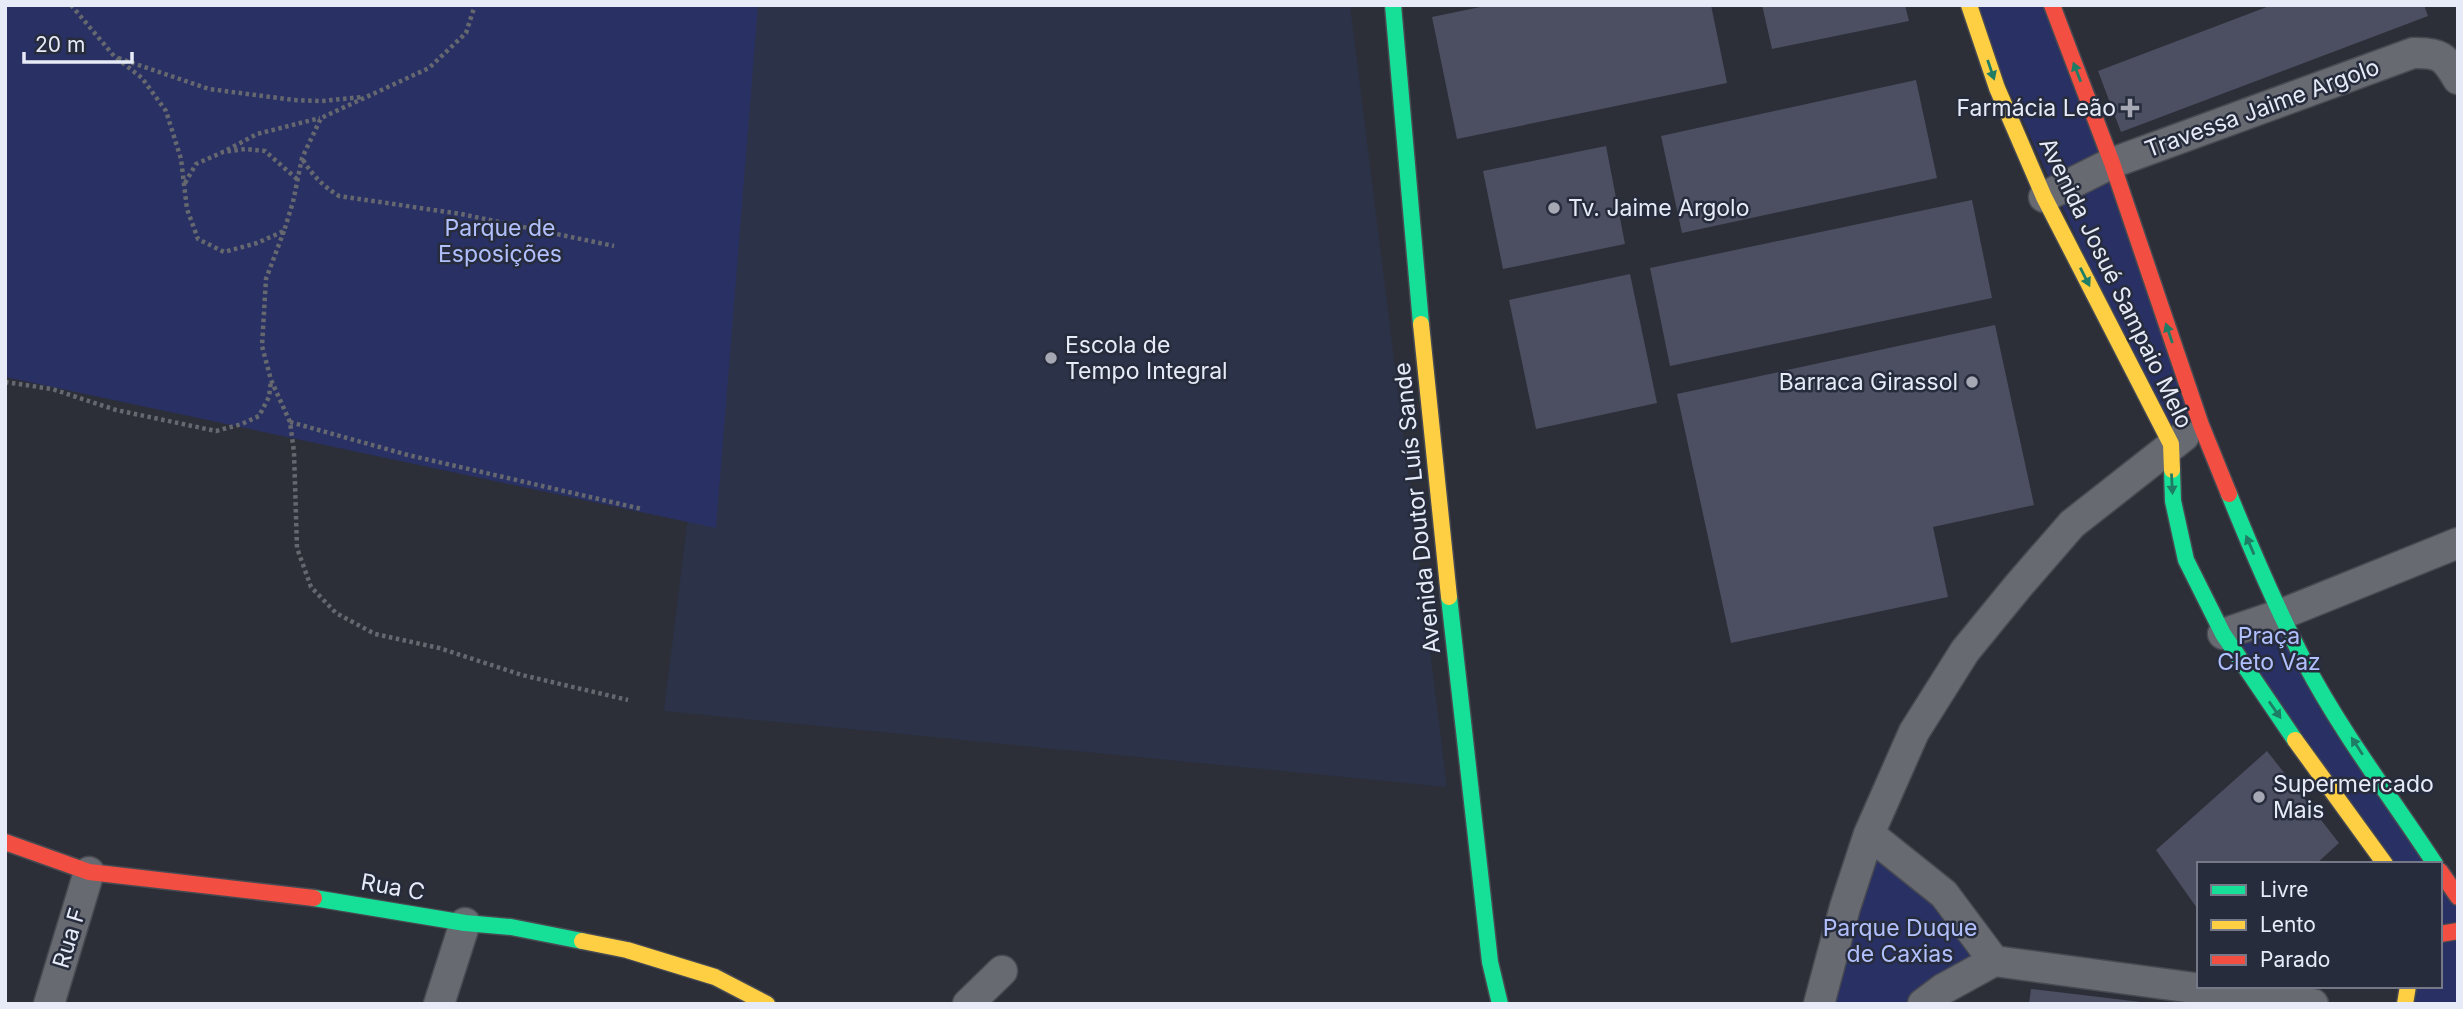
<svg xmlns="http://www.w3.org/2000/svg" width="2463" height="1009" font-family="Inter,sans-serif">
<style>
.built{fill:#2c3247}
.green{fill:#293164}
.building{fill:#4b4f61}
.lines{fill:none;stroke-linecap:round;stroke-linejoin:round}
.street-casing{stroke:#484a52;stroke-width:33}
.fast-casing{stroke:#484a52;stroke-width:19}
.slow-casing{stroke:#484a52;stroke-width:19}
.jam-casing{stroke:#484a52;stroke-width:19}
.path{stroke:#66686f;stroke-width:4.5;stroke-dasharray:3.5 3.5;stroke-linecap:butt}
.street{stroke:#676a71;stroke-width:30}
.fast{stroke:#16e098;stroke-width:16}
.slow{stroke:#ffcf43;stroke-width:16}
.jam{stroke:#f24e42;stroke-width:16}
.oneway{fill:#1f7d66}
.poi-dot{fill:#a6a9b4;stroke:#272c3d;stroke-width:2.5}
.labels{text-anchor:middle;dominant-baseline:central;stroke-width:5;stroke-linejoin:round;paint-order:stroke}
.poi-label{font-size:23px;fill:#e7ebf7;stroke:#272c3d;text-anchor:start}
.street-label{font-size:23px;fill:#e7ebf7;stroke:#272c3d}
.park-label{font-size:23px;fill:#b1c0fd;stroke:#272c3d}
</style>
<rect width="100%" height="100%" fill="#2c2f38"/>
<path class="built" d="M751 5H1350L1447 787 664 711Z"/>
<path class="green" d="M5 5H758L716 528 5 377Z
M1970 5H2051L2200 425 2171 444Z
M2282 616 2434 864H2388L2223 634Z
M1869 836 1993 960 1922 1004H1820Z
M2440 874 2458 900V1004H2405L2407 986H2440Z"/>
<path class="building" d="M1490 5H1711L1727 83 1457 139 1432 17Z
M1762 5H1905L1909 21 1772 49Z
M2272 5H2424L2428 16 2121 132 2098 71Z
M1916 80 1937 178 1682 233 1661 136Z
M1606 146 1625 244 1503 269 1483 171Z
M1972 200 1992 298 1670 366 1650 268Z
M1630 274 1657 403 1536 429 1509 300Z
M1995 325 2034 505 1933 527 1948 597 1731 643 1677 394Z
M2267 751 2339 843 2316 864H2199V911L2156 850Z
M2031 989 2141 1002V1004H2029Z"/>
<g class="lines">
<defs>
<path id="street" d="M2044 197 2112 163 2413 53C2440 52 2445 57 2458 79
M2223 634 2282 614 2458 543
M1869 834 1944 894 1994 961
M49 1004 89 872
M439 1004 465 923
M968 1004 1002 971
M1819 1004 1845 907 1869 834 1914 732 1965 651 2019 585 2072 524 2184 436
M1923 1004 1943 989 1994 961 2313 1004"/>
<path id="fast" d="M1393 5 1421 324
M2172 470 2173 501 2186 560 2223 634 2295 740
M2229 494C2252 551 2276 607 2304 661 2341 732 2391 797 2435 864
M1449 597 1490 962 1500 1004
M314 898 465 923 511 927 582 941"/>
<path id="slow" d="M1969 5 1997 88 2044 197 2171 444 2172 470
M1421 324 1449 597
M2295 740 2385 864
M582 941 627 950 715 977 767 1004
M2405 1004 2408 986"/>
<path id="jam" d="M2052 5 2112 163 2201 425 2229 494
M5 842 89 872 314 898
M2440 871 2458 897
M2440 934 2458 931"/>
</defs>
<use href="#street" class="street-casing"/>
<use href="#fast" class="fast-casing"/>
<use href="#slow" class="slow-casing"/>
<use href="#jam" class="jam-casing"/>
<path class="path" d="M71 5 114 56 142 78 166 111 181 159 187 209 198 239 224 252 257 243 284 231 293 202 302 158 321 118 429 68 466 33 475 5
M118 58 209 89 294 100 322 101 362 97
M227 150 257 134 320 118
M303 160C313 176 323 186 339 196L461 214 614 246
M185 183 196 164 223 152 245 149 265 151 298 180
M284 231 266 279 262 346 271 380 290 422 294 452 297 548 311 587 336 613 375 634 439 648 522 675 628 700
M5 382 52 389 116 410 216 431 242 424 259 416 269 397 271 381
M290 422 408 455 642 509"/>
<use href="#street" class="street"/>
<use href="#fast" class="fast"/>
<use href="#slow" class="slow"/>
<use href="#jam" class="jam"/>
</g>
<defs><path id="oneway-solid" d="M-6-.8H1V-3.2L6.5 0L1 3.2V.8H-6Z" transform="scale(1.75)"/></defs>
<g class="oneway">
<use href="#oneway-solid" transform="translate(1991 70) rotate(71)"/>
<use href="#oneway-solid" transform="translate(2077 72) rotate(-111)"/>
<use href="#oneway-solid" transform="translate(2085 277) rotate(63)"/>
<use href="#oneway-solid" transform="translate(2169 333) rotate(-109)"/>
<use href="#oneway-solid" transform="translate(2172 484) rotate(87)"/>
<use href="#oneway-solid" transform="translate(2250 545) rotate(-113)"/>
<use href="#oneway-solid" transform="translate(2275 710) rotate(55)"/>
<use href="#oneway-solid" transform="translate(2357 746) rotate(-123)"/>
</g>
<g class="poi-dot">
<path d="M2126.5 97.5h7v7h7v7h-7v7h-7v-7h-7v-7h7z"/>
<circle cx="1554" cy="208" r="7"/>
<circle cx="1051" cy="358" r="7"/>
<circle cx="1972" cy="382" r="7"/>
<circle cx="2259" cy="797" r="7"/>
</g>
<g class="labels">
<g class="poi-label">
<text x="2116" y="108" text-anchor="end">Farmácia Leão</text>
<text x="1568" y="208">Tv. Jaime Argolo</text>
<text x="1065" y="345">Escola de<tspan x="1065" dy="26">Tempo Integral</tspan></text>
<text x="1958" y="382" text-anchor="end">Barraca Girassol</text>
<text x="2273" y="784">Supermercado<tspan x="2273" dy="26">Mais</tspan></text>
</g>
<g class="street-label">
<text transform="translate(2262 108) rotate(-20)">Travessa Jaime Argolo</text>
<text transform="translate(2116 283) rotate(64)">Avenida Josué Sampaio Melo</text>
<text transform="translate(1417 508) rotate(-96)">Avenida Doutor Luís Sande</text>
<text transform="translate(393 887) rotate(10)">Rua C</text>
<text transform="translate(69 938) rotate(-73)">Rua F</text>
</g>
<g class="park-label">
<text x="500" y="228">Parque de<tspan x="500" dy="26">Esposições</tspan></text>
<text x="2269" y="636">Praça<tspan x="2269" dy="26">Cleto Vaz</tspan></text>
<text x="1900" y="928">Parque Duque<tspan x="1900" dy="26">de Caxias</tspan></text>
</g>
</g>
<rect width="2463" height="1009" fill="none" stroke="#e7ebf7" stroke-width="14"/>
<rect x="2197" y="862" width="245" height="126" fill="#272c3d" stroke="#747887" stroke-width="2"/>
<rect x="2211" y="885" width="35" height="10" fill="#16e098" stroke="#747887" stroke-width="2"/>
<text x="2260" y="897" font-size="21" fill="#e7ebf7">Livre</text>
<rect x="2211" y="920" width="35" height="10" fill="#ffcf43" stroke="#747887" stroke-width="2"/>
<text x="2260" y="932" font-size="21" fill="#e7ebf7">Lento</text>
<rect x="2211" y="955" width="35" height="10" fill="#f24e42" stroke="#747887" stroke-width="2"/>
<text x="2260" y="967" font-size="21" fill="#e7ebf7">Parado</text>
<path d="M24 52v10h108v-10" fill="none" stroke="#e7ebf7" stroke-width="3.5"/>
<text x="35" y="52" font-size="21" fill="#e7ebf7" stroke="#272c3d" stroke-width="5" paint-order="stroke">20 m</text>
</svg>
